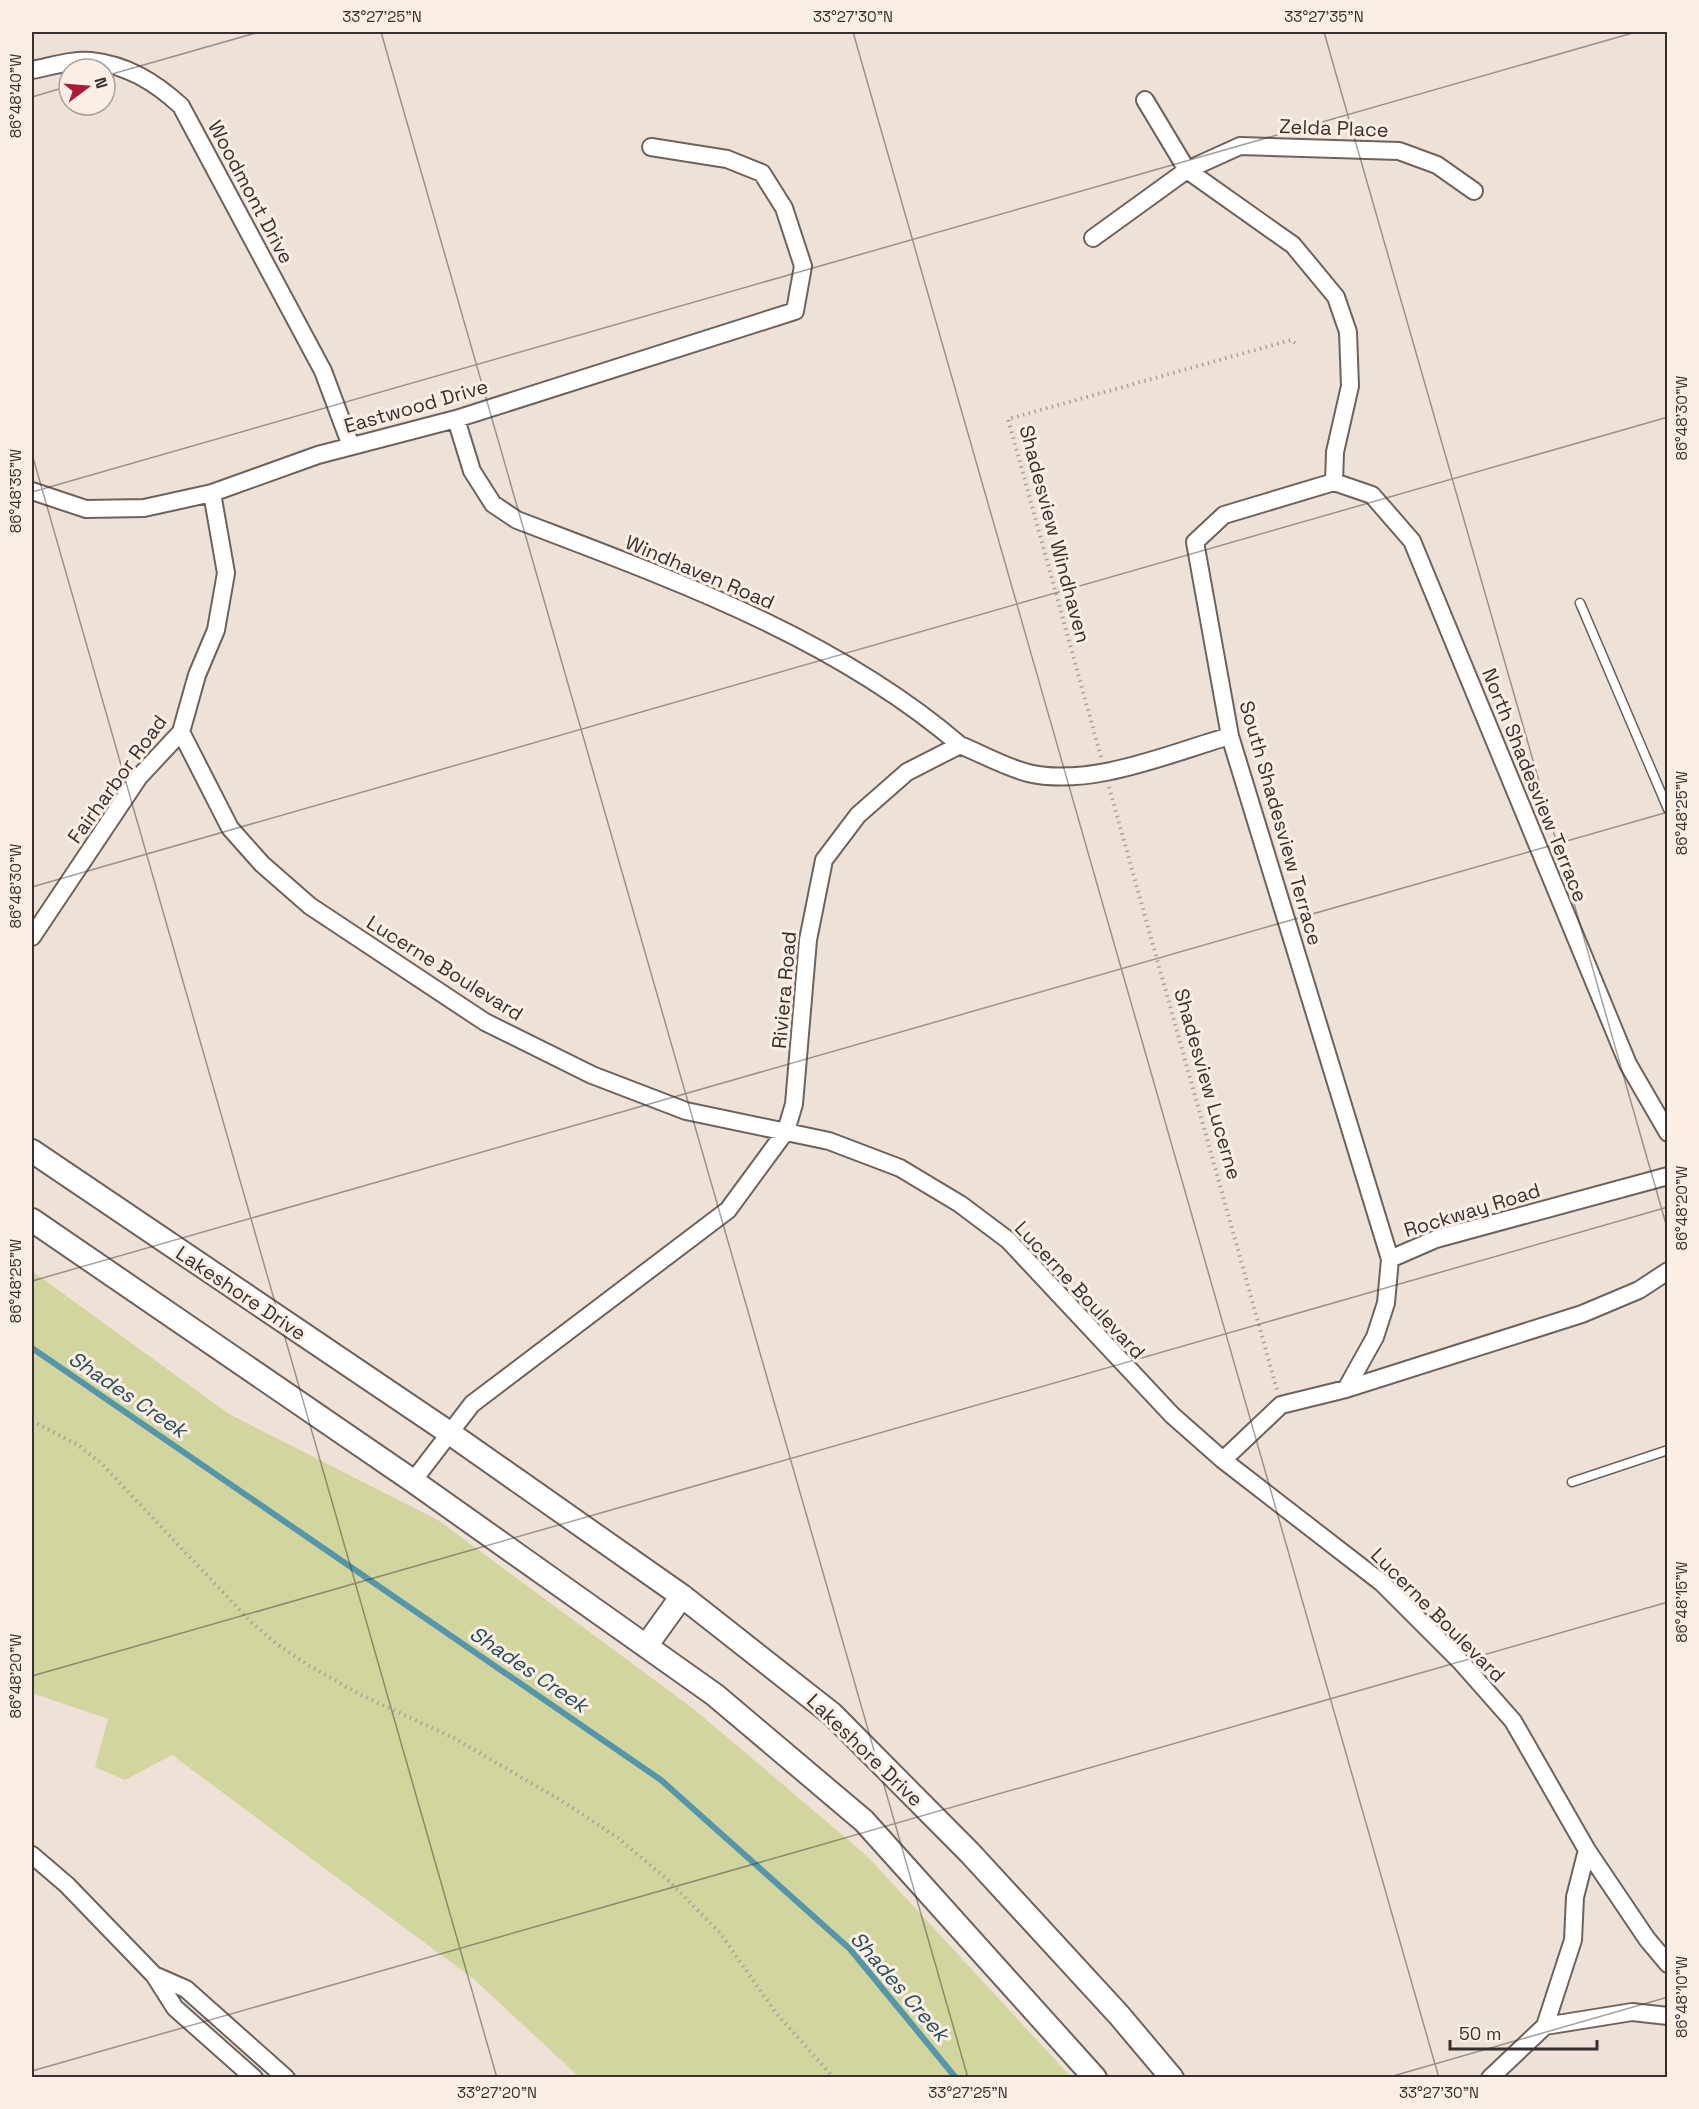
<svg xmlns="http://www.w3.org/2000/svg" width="1699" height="2109" font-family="'Space Grotesk',sans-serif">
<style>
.green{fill:#d2d59d}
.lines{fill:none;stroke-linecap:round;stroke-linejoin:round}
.stream{stroke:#5596ab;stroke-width:6}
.service-casing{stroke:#6e635b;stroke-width:11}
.minor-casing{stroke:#6e635b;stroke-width:20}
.secondary-casing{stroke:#6e635b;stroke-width:26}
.path{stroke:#aca29b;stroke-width:4;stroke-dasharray:1.5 4.5;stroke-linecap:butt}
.service{stroke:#fff;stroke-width:8}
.minor{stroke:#fff;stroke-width:16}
.secondary{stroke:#fff;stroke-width:22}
.ticks{fill:none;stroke:#36312e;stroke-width:1.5;stroke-opacity:0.45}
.labels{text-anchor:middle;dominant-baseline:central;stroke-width:6;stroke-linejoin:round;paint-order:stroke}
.street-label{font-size:20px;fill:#36312e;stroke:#fbeee5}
.water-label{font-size:21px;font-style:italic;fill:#26505d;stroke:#fbeee5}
.neatline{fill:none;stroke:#36312e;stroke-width:2}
.ticks-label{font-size:15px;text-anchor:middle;fill:#36312e}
</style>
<rect width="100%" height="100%" fill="#eee1d8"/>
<path class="green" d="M32 1271 229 1414 438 1520 695 1710 867 1856 1071 2077H579L475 1980 172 1755 125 1780 95 1767 108 1719 32 1693Z"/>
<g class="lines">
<path class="stream" d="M32 1348 661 1780 850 1949 956 2078"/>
<defs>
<path id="service" d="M1580 603 1668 809
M1572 1482 1668 1450"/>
<path id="minor" d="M32 70C49 67 73 59 91 61 127 65 155 82 181 106L323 371 351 446
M1145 100 1187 170 1293 245 1336 297 1348 332 1350 386 1335 452 1334 482
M1093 238 1187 170 1240 146 1399 151 1437 165 1474 191
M456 419 472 471 493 504 517 520C671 579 833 636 960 745
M1334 482 1224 515 1195 542 1230 736 1390 1259 1386 1303 1375 1337 1346 1389
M1334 482 1372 495 1412 541 1628 1064 1668 1133
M32 491 86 509 144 508 212 493 318 455 456 419 795 311 803 266 784 208 762 173 727 159 651 147
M181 732 230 828 262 864 310 906 485 1022 592 1075 686 1111 829 1141 900 1168 960 1204 1008 1240 1172 1415 1223 1460 1382 1583 1460 1661 1513 1721 1587 1850 1575 1897 1573 1940 1545 2026 1490 2078
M32 937 139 777 181 732 197 675 216 630 226 573 212 493
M1390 1259 1436 1239 1668 1176
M1223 1460 1281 1405 1346 1389 1582 1314 1639 1290 1668 1271
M413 1481 472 1404 728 1210 786 1131 794 1104 808 940 824 860 858 815 907 772 960 745C982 754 1005 767 1028 773 1091 788 1170 753 1230 736
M1587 1850 1647 1939 1668 1964
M32 1855 67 1885 154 1975 175 2008 254 2078
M154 1975 186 1989 286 2078
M1545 2026 1632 2012 1668 2016"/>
<path id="secondary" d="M32 1151 451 1434 682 1596 832 1714 970 1853 1119 2015 1172 2078
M32 1220 413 1481 715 1695 864 1821 1095 2078
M646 1646 682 1596"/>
</defs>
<use href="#service" class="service-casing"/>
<use href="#minor" class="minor-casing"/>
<use href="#secondary" class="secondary-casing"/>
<path class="path" d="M1101 757 1008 419 1291 340 1296 344
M1109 787 1277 1390
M32 1421 78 1445 101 1463 251 1622 278 1645 308 1665 359 1694 454 1738 562 1801 617 1837 669 1881 720 1933 776 2013 834 2078"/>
<use href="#service" class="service"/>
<use href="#minor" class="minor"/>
<use href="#secondary" class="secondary"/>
</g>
<path class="ticks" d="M381 32 968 2078M853 32 1439 2078M1324 32 1668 1231M105 76 259 32M32 97 69 86M32 454 497 2078M32 492 1636 32M32 887 1668 417M32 1281 1668 812M32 1676 1668 1207M32 2071 1668 1602M1386 2078 1668 1997"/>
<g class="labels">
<g class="street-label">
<text transform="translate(1334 128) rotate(2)">Zelda Place</text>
<text transform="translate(251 192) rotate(62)">Woodmont Drive</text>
<text transform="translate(416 406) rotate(-16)">Eastwood Drive</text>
<text transform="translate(1055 534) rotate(75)">Shadesview Windhaven</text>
<text transform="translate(700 572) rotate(23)">Windhaven Road</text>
<text transform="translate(117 779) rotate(-54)">Fairharbor Road</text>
<text transform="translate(1535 785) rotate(68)">North Shadesview Terrace</text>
<text transform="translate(1281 823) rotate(74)">South Shadesview Terrace</text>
<text transform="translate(445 968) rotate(32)">Lucerne Boulevard</text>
<text transform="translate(784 990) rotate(-85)">Riviera Road</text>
<text transform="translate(1208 1084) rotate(74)">Shadesview Lucerne</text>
<text transform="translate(1472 1210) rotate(-17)">Rockway Road</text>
<text transform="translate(1080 1290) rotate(47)">Lucerne Boulevard</text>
<text transform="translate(241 1293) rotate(34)">Lakeshore Drive</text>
<text transform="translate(1438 1615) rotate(45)">Lucerne Boulevard</text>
<text transform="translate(865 1750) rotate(44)">Lakeshore Drive</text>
</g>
<g class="water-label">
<text transform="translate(128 1394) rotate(34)">Shades Creek</text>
<text transform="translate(529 1669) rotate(34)">Shades Creek</text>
<text transform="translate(900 1986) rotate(49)">Shades Creek</text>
</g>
</g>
<rect width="1699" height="2109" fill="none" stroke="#fbeee5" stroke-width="66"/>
<g transform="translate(87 87) rotate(74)"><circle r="28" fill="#fbeee5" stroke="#aca29c" stroke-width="1.5"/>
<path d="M0-4.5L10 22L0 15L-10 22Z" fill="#ae1a35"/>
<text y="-9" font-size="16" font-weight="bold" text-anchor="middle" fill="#36312e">N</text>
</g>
<path d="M1450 2040v9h147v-9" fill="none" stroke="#36312e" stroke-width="3"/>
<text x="1459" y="2040" font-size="18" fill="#36312e" stroke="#fbeee5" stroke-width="4.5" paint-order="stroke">50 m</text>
<rect x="33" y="33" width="1633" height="2043" class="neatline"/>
<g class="ticks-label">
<text x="382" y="22">33°27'25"N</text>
<text x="853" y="22">33°27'30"N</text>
<text x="1324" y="22">33°27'35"N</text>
<text transform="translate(16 96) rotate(-90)" y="5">86°48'40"W</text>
<text transform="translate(1682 418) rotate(-90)" y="5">86°48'30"W</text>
<text transform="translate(16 491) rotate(-90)" y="5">86°48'35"W</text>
<text transform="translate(1682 813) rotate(-90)" y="5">86°48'25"W</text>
<text transform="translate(16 886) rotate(-90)" y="5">86°48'30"W</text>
<text transform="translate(1682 1208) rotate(-90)" y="5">86°48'20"W</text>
<text transform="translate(16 1281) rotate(-90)" y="5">86°48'25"W</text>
<text transform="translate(1682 1602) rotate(-90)" y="5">86°48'15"W</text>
<text transform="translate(16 1676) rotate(-90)" y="5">86°48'20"W</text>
<text transform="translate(1682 1997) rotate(-90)" y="5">86°48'10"W</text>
<text x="497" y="2098">33°27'20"N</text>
<text x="968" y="2098">33°27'25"N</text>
<text x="1439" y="2098">33°27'30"N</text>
</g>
</svg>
